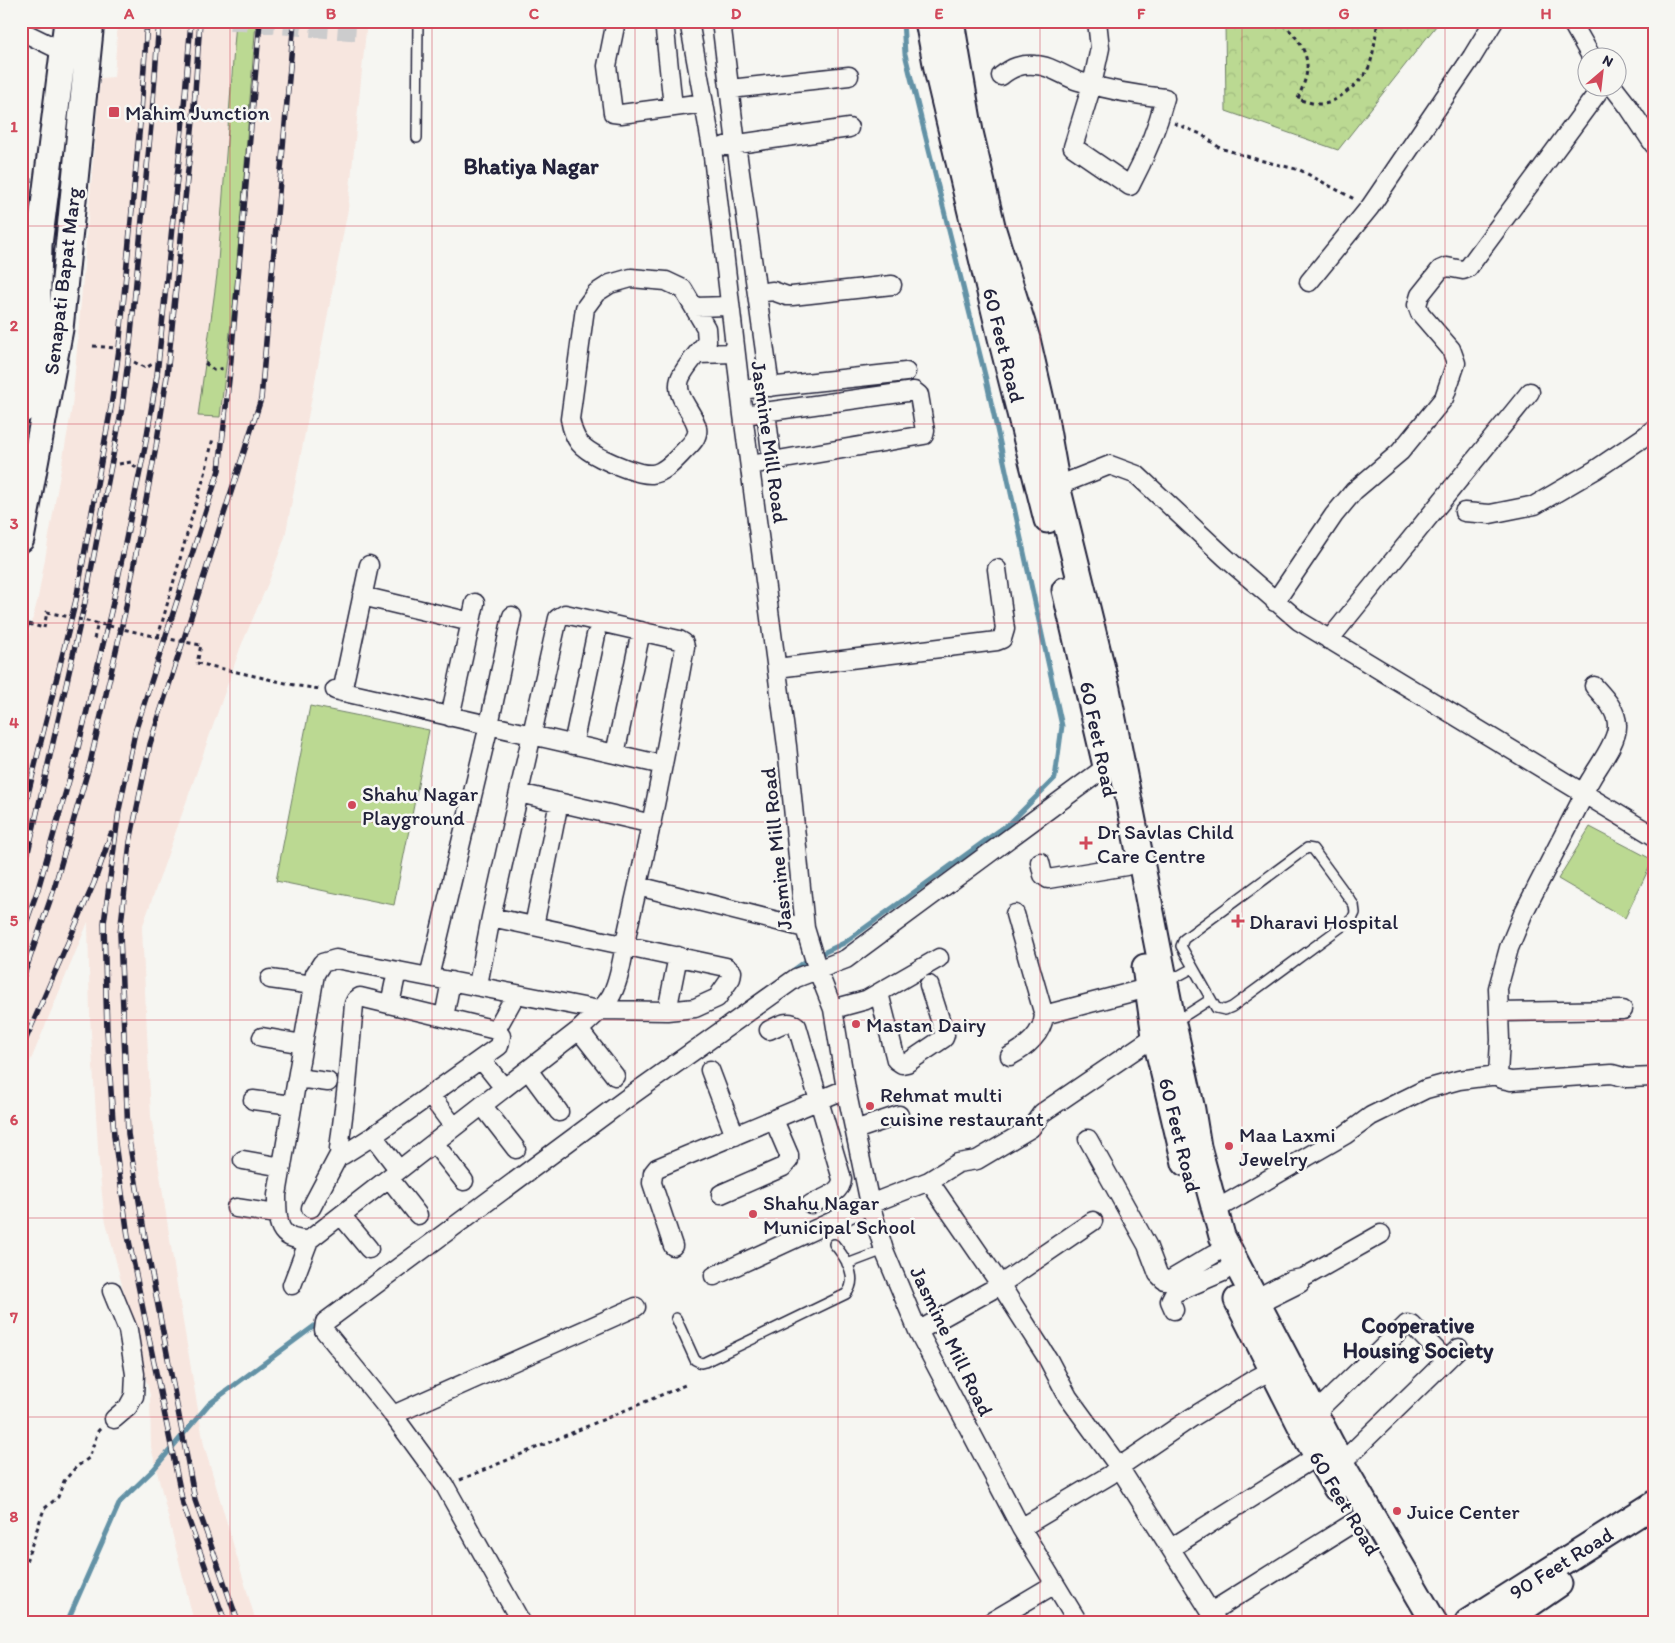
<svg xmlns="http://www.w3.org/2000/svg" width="1675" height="1643" font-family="Itim,sans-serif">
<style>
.built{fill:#f7e6df}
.green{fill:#bbd992;stroke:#6e7e66}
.park{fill:url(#park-crowns);stroke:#6e7e66}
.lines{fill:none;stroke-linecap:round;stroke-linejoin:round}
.stream{stroke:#6392a6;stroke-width:5}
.street-tunnel{stroke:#cccccd;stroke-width:18;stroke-dasharray:18 9;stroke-linecap:butt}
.lane-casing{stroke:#22223b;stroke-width:12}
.street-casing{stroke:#22223b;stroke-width:21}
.secondary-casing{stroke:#22223b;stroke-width:29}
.path{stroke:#22223b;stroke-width:3;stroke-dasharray:4 4;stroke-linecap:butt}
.lane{stroke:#f6f6f2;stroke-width:9}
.street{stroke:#f6f6f2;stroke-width:18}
.secondary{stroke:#f6f6f2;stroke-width:25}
.rail-casing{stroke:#22223b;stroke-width:5.5}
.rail{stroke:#f6f6f2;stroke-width:4;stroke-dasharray:11;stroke-linecap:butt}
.path-bridge{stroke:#22223b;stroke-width:3;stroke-dasharray:4 4;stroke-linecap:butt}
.grid{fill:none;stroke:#d1495b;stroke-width:1;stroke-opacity:0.55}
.poi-dot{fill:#d1495b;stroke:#f6f6f2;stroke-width:2}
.labels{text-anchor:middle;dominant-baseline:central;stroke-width:5;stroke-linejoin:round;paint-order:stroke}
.poi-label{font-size:21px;fill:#22223b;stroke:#f6f6f2;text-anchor:start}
.street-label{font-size:21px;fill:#22223b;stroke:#f6f6f2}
.neighbourhood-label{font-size:22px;font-weight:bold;fill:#22223b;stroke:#f6f6f2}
.neatline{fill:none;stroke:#d1495b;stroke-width:2}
.grid-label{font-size:16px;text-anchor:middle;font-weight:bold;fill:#d1495b}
</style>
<defs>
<pattern id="park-crowns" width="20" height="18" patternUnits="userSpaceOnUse" patternTransform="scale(1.25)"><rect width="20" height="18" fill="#bbd992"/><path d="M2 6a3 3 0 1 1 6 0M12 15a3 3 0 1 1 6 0" fill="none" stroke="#a0ba7f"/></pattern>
</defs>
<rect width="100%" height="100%" fill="#f6f6f2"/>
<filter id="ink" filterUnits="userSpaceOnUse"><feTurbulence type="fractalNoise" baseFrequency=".02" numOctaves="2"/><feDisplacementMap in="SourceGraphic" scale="10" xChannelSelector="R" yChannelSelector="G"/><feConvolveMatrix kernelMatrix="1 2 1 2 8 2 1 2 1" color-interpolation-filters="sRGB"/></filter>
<g filter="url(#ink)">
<path class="built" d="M118 21H367L348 209 285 537 269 581 241 646 142 928 151 1116 178 1292 204 1445 256 1622H194L151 1447 150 1395 104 1214 99 1164 90 1017 88 922 21 1084V664L38 598 72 407 100 78 114 77Z"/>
<path class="green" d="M236 21H256L236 281 220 417 198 416 217 275Z
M310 706 429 730 394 905 276 881Z
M1590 827 1653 860 1625 918 1558 879Z"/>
<path class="park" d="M1225 21H1440L1338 150 1226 111Z"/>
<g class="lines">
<path class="stream" d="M791 972 806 961 844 943 1011 822 1055 778 1062 726 986 379 905 54 903 21
M67 1622 120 1502 153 1470 209 1404 321 1321"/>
<path class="street-tunnel" d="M230 21 361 32"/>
<defs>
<path id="lane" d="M417 138 418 21
M1307 848 1313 849 1354 905 1355 913 1352 919 1232 1007 1225 1010 1216 1008 1181 946 1184 939Z
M1167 982 1193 968
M1175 1022 1211 999
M847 1264 884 1250
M676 1318 695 1360 701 1363 705 1362 846 1294C860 1278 845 1257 834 1244"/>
<path id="street" d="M616 21 607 66 613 113 621 114 704 103
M664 21 673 107
M689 21 712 148 743 415 787 746 805 928 818 971 833 1009 846 1089 870 1204 884 1250 918 1331 1021 1528 1078 1622
M721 21 736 144 770 387
M1571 21 1592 58
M21 31 64 52 73 53
M1001 76C1012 67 1021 64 1035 65 1050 65 1065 77 1078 81 1107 90 1135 95 1165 98 1157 129 1145 158 1130 186L1073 147 1092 85 1100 48 1097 21
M1614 88 1628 106 1654 145
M730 89 849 76
M725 146 849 128
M631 278 666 281 683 289 706 328 707 342C700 350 683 370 680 379 674 397 694 412 697 428 699 437 691 444 685 450 676 459 665 473 652 474 639 475 613 464 601 458 581 448 574 441 570 419L585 308 596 293 610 284Z
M1309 282 1370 207 1472 57 1494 21
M757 293 773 291 787 296H792L892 285
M695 307 729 306
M697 354 735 353
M740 390 906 372
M766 411 772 461
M743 415 914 391 919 395 925 431 924 435 750 465
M1057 486 1110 465 1137 475 1226 558 1299 621 1654 836
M1464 512 1490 514 1535 505 1595 470 1644 437 1654 429
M362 596 471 622
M1275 602 1334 515 1354 491 1400 452 1444 398 1456 363 1451 349 1420 313 1417 305 1420 295 1440 270 1447 267 1463 270 1468 268 1601 88
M1329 640 1530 392
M777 668 997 641 1002 639 1005 629 997 569
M335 690 663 765
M342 692 369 565
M450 717 475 603
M573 745 596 635
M615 754 641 631
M519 793 652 824
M1040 862 1043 875 1048 879 1126 866
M638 886 805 928
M1015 914 1044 1015
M534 926 559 802
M429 977 489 725 512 616
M270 979 313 985
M478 985 491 917 558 618 565 614 679 640 684 643 685 647C668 739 651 832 629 924 624 945 622 974 612 994 605 1008 590 1019 579 1030L309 1240C277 1241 277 1222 277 1195L315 974 322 963 336 959 599 1010 667 1011 695 1008 717 998 731 978 732 972 726 967 491 917
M879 993 896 1060 902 1064 907 1063 944 1038 945 1035 929 985
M360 997 496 1030 501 1036 499 1046 373 1136 343 1155 340 1153 339 1149 347 1085 354 1004 356 1000Z
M390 1004 397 971
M833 1009 866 1000 939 958
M667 1011 678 956
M1499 1012 1623 1010
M444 1017 451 981
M496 1030 516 994
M579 1030 615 1076
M769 1030C779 1026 787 1019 797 1026L842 1179C842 1193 822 1199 811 1204
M262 1037 303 1044
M1010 1056C1026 1048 1043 1033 1044 1015L1159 985
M481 1059 504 1088
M528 1070 559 1112
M710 1070 735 1136
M1498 1075 1500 1040 1498 988 1509 948 1523 914 1581 801C1583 790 1589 783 1594 774 1602 761 1618 739 1617 725 1617 710 1603 696 1594 686
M1498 1075 1502 1079 1511 1081 1612 1074 1627 1078 1654 1077
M297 1078 328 1082
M430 1095 454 1127
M253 1100 292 1105
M482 1105 516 1149
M855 1130 899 1115
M373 1136 399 1170
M1088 1139 1147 1245 1158 1274 1164 1280H1170L1214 1254
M434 1143 464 1181
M243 1160 282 1167
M389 1178 418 1215
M929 1181 1000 1284 1048 1359 1068 1397 1119 1467 1191 1418 1253 1380 1272 1370
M721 1194 783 1167 789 1160V1155L774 1120
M236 1208 277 1214
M311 1208 340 1153
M1215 1210 1345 1135 1371 1116 1426 1089 1459 1080 1498 1075
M341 1215 369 1249
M673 1246 652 1183 653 1173 657 1168 846 1089
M714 1276 870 1204 929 1181 958 1163 977 1160 1031 1128 1042 1113 1164 1030
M1303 1278 1381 1234
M292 1285 309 1240
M112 1291 128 1330 135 1374 134 1396 128 1407 114 1419
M1255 1299 1291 1280 1303 1278 1300 1283 1258 1304
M1174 1310 1170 1301 1174 1293 1223 1272
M918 1331 995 1288 1093 1221
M1315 1413 1407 1324 1412 1325 1446 1360
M393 1415 636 1307
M1341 1463 1459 1348
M1021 1528 1110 1475 1119 1467 1217 1622
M1171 1548 1317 1456
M1211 1612 1356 1521
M521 1622 445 1486 393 1415 324 1330 325 1322 626 1099 796 978 846 959 1106 767
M991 1622 1055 1584"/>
<path id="secondary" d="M928 21 938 74 1001 338 1047 520
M951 21 970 132 993 230 1027 339 1044 413 1057 486 1107 689 1173 1024 1192 1110 1198 1147 1222 1236 1341 1463 1434 1622
M21 411 37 323 39 245 67 21
M21 539 60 329 91 21
M1065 590 1106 766
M1145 967 1155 1036 1185 1163
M1237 1300 1309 1442 1336 1488
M1468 1622 1654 1504
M1504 1622 1559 1584"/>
</defs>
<use href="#lane" class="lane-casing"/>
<use href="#street" class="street-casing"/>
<use href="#secondary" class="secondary-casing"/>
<path class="path" d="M1275 21C1291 27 1306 47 1307 64 1308 76 1302 88 1298 99 1307 102 1319 106 1328 103 1340 99 1361 81 1367 71 1374 58 1375 36 1378 21
M1174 123 1201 134 1220 148 1259 160 1300 170 1356 200
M93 346 115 348
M134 362 146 368 154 363
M205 363 214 370 226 368
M119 464 131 462 137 469
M21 622 44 628
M158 637 193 513 205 474 213 438
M94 639 98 623
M21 651 28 624
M197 663 299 686 320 689
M460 1480 685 1385
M21 1576 44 1509 58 1497 64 1481 76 1467 89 1458 98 1431 101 1428"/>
<use href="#lane" class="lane"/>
<use href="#street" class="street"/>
<use href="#secondary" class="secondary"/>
<defs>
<path id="rail" d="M21 822 76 600 111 407 119 349 141 113 147 21
M21 883 85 602 122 408 130 345 152 115 159 21
M21 937 38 889 76 756 112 607 145 447 157 375 183 119 191 21
M21 983 53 892 90 763 125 612 156 447 167 376 193 121 200 21
M21 1050 94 883 111 834
M225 1622 183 1504 128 1236 114 1136 107 1031 104 923 119 810 135 732 219 470 230 371 260 21
M238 1622 195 1500 146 1243 128 1134 120 934 130 842 150 744 261 399 294 21"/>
</defs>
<use href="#rail" class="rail-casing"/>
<use href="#rail" class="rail"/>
<path class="path-bridge" d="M44 628 47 612 158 637 201 645 197 663"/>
</g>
</g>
<path class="grid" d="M230 21V1622M432 21V1622M635 21V1622M838 21V1622M1040 21V1622M1242 21V1622M1445 21V1622M21 226H1654M21 424H1654M21 623H1654M21 822H1654M21 1020H1654M21 1218H1654M21 1417H1654"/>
<g class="poi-dot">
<rect x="108" y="106" width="12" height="12" rx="2.5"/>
<circle cx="352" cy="805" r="5"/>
<path d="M1083.5 835.5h5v5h5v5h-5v5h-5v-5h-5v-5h5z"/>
<path d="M1235.5 913.5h5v5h5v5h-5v5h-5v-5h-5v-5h5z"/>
<circle cx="856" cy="1024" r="5"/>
<circle cx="870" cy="1106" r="5"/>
<circle cx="1229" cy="1146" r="5"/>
<circle cx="753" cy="1214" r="5"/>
<circle cx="1397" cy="1511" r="5"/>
</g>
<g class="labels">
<g class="poi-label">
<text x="125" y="112">Mahim Junction</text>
<text x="362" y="793">Shahu Nagar<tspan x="362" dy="24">Playground</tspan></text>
<text x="1097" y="831">Dr Savlas Child<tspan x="1097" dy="24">Care Centre</tspan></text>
<text x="1249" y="921">Dharavi Hospital</text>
<text x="866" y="1024">Mastan Dairy</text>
<text x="880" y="1094">Rehmat multi<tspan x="880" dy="24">cuisine restaurant</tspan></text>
<text x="1239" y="1134">Maa Laxmi<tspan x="1239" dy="24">Jewelry</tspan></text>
<text x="763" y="1202">Shahu Nagar<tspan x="763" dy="24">Municipal School</tspan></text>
<text x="1407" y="1511">Juice Center</text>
</g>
<g class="street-label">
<text transform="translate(62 281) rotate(-83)">Senapati Bapat Marg</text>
<text transform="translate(1004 345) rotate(76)">60 Feet Road</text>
<text transform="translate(770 442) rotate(82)">Jasmine Mill Road</text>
<text transform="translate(1099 739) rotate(78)">60 Feet Road</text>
<text transform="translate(776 849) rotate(-96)">Jasmine Mill Road</text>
<text transform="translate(1180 1135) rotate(76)">60 Feet Road</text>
<text transform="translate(952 1341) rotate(64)">Jasmine Mill Road</text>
<text transform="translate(1345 1503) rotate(59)">60 Feet Road</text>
<text transform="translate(1561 1563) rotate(-32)">90 Feet Road</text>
</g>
<g class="neighbourhood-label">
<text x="531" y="166">Bhatiya Nagar</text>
<text x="1418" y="1325">Cooperative<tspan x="1418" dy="25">Housing Society</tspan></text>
</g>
</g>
<rect width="1675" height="1643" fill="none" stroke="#f6f6f2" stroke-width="55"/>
<g transform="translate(1602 72) rotate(28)"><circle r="24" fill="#f6f6f2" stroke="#a1a1a9"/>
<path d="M0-4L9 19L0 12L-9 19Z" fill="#d1495b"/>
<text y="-8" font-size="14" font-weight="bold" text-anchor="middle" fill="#22223b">N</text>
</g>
<rect x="28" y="28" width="1620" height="1588" class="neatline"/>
<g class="grid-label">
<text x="129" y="19">A</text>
<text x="331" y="19">B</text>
<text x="534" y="19">C</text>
<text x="736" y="19">D</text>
<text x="939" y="19">E</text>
<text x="1141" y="19">F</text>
<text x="1344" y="19">G</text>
<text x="1546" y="19">H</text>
<text x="14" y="132">1</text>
<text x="14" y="331">2</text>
<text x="14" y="529">3</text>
<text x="14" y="728">4</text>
<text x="14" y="926">5</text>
<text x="14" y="1125">6</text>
<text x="14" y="1323">7</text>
<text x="14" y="1522">8</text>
</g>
</svg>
